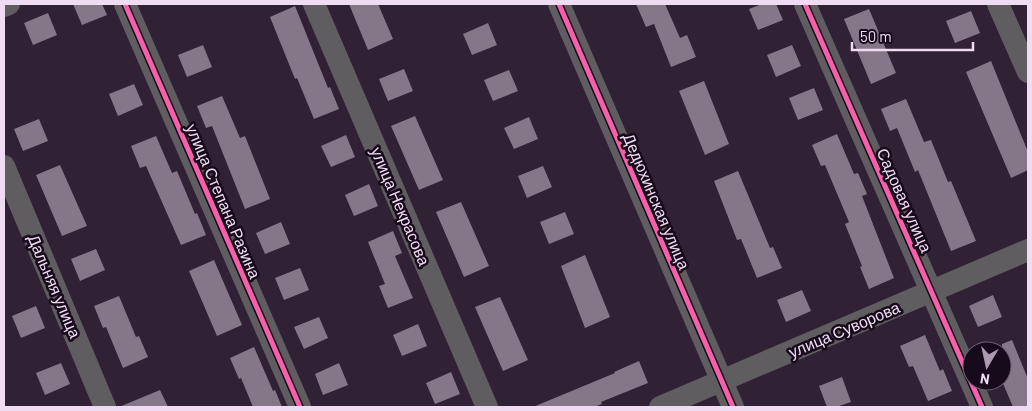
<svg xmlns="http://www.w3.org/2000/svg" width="1032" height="411" font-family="Barlow,sans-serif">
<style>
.building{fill:#857688}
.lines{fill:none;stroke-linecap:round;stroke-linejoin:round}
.minor{stroke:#5f5d5f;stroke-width:22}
.cycleway-casing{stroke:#170a1a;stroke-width:8}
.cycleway{stroke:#f560ab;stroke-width:5}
.labels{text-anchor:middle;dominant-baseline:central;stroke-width:5;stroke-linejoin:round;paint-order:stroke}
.street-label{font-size:16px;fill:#efdcf3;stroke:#170a1a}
</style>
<rect width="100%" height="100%" fill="#312135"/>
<path class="building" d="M73 4H102L107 15 82 25Z
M349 4H378L393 39 368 50Z
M636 4H665L680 38 687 35 696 57 671 67 654 24 646 27Z
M762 4H776L783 20 758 30 749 9Z
M295 6 328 88 330 87 339 109 314 119 297 78 295 79 270 17Z
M869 9 896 73 871 84 844 19Z
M971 11 980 33 955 43 946 21Z
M48 13 57 35 33 45 24 23Z
M488 23 497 45 472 55 463 34Z
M203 45 212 67 187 77 178 55Z
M792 45 801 66 776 77 767 55Z
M991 61 1028 152V170L1011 178 966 72Z
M404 69 413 91 388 101 379 79Z
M509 70 518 91 493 101 484 80Z
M704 81 729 144 705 155 679 91Z
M134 84 143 105 118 116 109 94Z
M814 88 823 110 798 120 789 98Z
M222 96 240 138 245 136 270 199 245 209 212 126 206 128 197 106Z
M906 99 924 142 931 140 948 182 951 181 976 241 951 251 918 170 915 172 897 128 890 131 881 109Z
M415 116 443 180 419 190 391 126Z
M529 117 538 139 514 149 504 128Z
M39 119 48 141 23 151 14 129Z
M837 134 854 174 858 173 867 194 862 196 894 278 869 289 860 267 862 266 845 224 849 222 825 165 821 166 812 145Z
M346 135 355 157 331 167 321 146Z
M156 136 172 173 177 171 195 214 197 213 206 235 181 245 146 166 140 168 131 146Z
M60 165 87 226 62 236 36 175Z
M543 166 552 187 527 198 518 176Z
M738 171 770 248 773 247 782 268 757 278 741 239 737 240 714 181Z
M369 184 378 206 354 216 345 195Z
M461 202 489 266 464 277 436 212Z
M565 212 574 234 549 244 540 222Z
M281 222 290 244 265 254 256 233Z
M393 231 402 253 395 256 413 298 388 308 379 286 385 284 368 242Z
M96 249 105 270 80 281 71 259Z
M585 255 610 317 585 328 561 266Z
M214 260 242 325 217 336 189 271Z
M300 268 309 290 284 300 275 278Z
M802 290 811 311 786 322 777 300Z
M993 295 1002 317 978 327 969 306Z
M119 296 136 337 139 336 148 357 123 368 106 327 103 328 94 306Z
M500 297 528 360 503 371 475 307Z
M36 306 45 328 21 338 12 316Z
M319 317 328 338 304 349 294 327Z
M418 324 427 346 402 356 393 335Z
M925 335 940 371 943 369 952 391 928 401 913 366 909 367 900 346Z
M1012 340 1028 379V407H1013L1002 381V344Z
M254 347 273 391 275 390 282 407H253L241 378 239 379 230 358Z
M639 361 648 383 601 402 602 404 594 407H533L615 373 614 372Z
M61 363 70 384 45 395 36 373Z
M339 363 348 385 323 395 315 374Z
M451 372 460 394 435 404 426 383Z
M842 377 851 402 836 407H827L819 386Z
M160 390 168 407H119Z"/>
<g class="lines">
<path class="minor" d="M125 4 300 407
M314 4 487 407
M559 4 733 407
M805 4 982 407
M998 4 1028 72
M4 6 9 4
M4 166 105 407
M660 407 1028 250"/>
<defs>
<path id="cycleway" d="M125 4 300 407
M559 4 733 407
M805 4 982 407"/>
</defs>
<use href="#cycleway" class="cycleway-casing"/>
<use href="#cycleway" class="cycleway"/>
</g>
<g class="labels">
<g class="street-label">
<text transform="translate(905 200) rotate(66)">Садовая улица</text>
<text transform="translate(224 201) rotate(67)">улица Степана Разина</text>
<text transform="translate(657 201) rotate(67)">Дедюхинская улица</text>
<text transform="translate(401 206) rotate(67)">улица Некрасова</text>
<text transform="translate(55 286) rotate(67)">Дальняя улица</text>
<text transform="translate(844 329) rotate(-23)">улица Суворова</text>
</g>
</g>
<rect width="1032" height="411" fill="none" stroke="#efdcf3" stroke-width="10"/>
<g transform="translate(987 366) rotate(189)"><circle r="24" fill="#170a1a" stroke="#6d5e71"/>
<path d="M0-4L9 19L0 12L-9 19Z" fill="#ac9bb0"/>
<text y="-8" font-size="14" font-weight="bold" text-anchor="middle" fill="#efdcf3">N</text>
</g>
<path d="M852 42v8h121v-8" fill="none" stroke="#efdcf3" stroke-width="2.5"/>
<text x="860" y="42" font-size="15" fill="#efdcf3" stroke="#170a1a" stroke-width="4" paint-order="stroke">50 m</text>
</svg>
